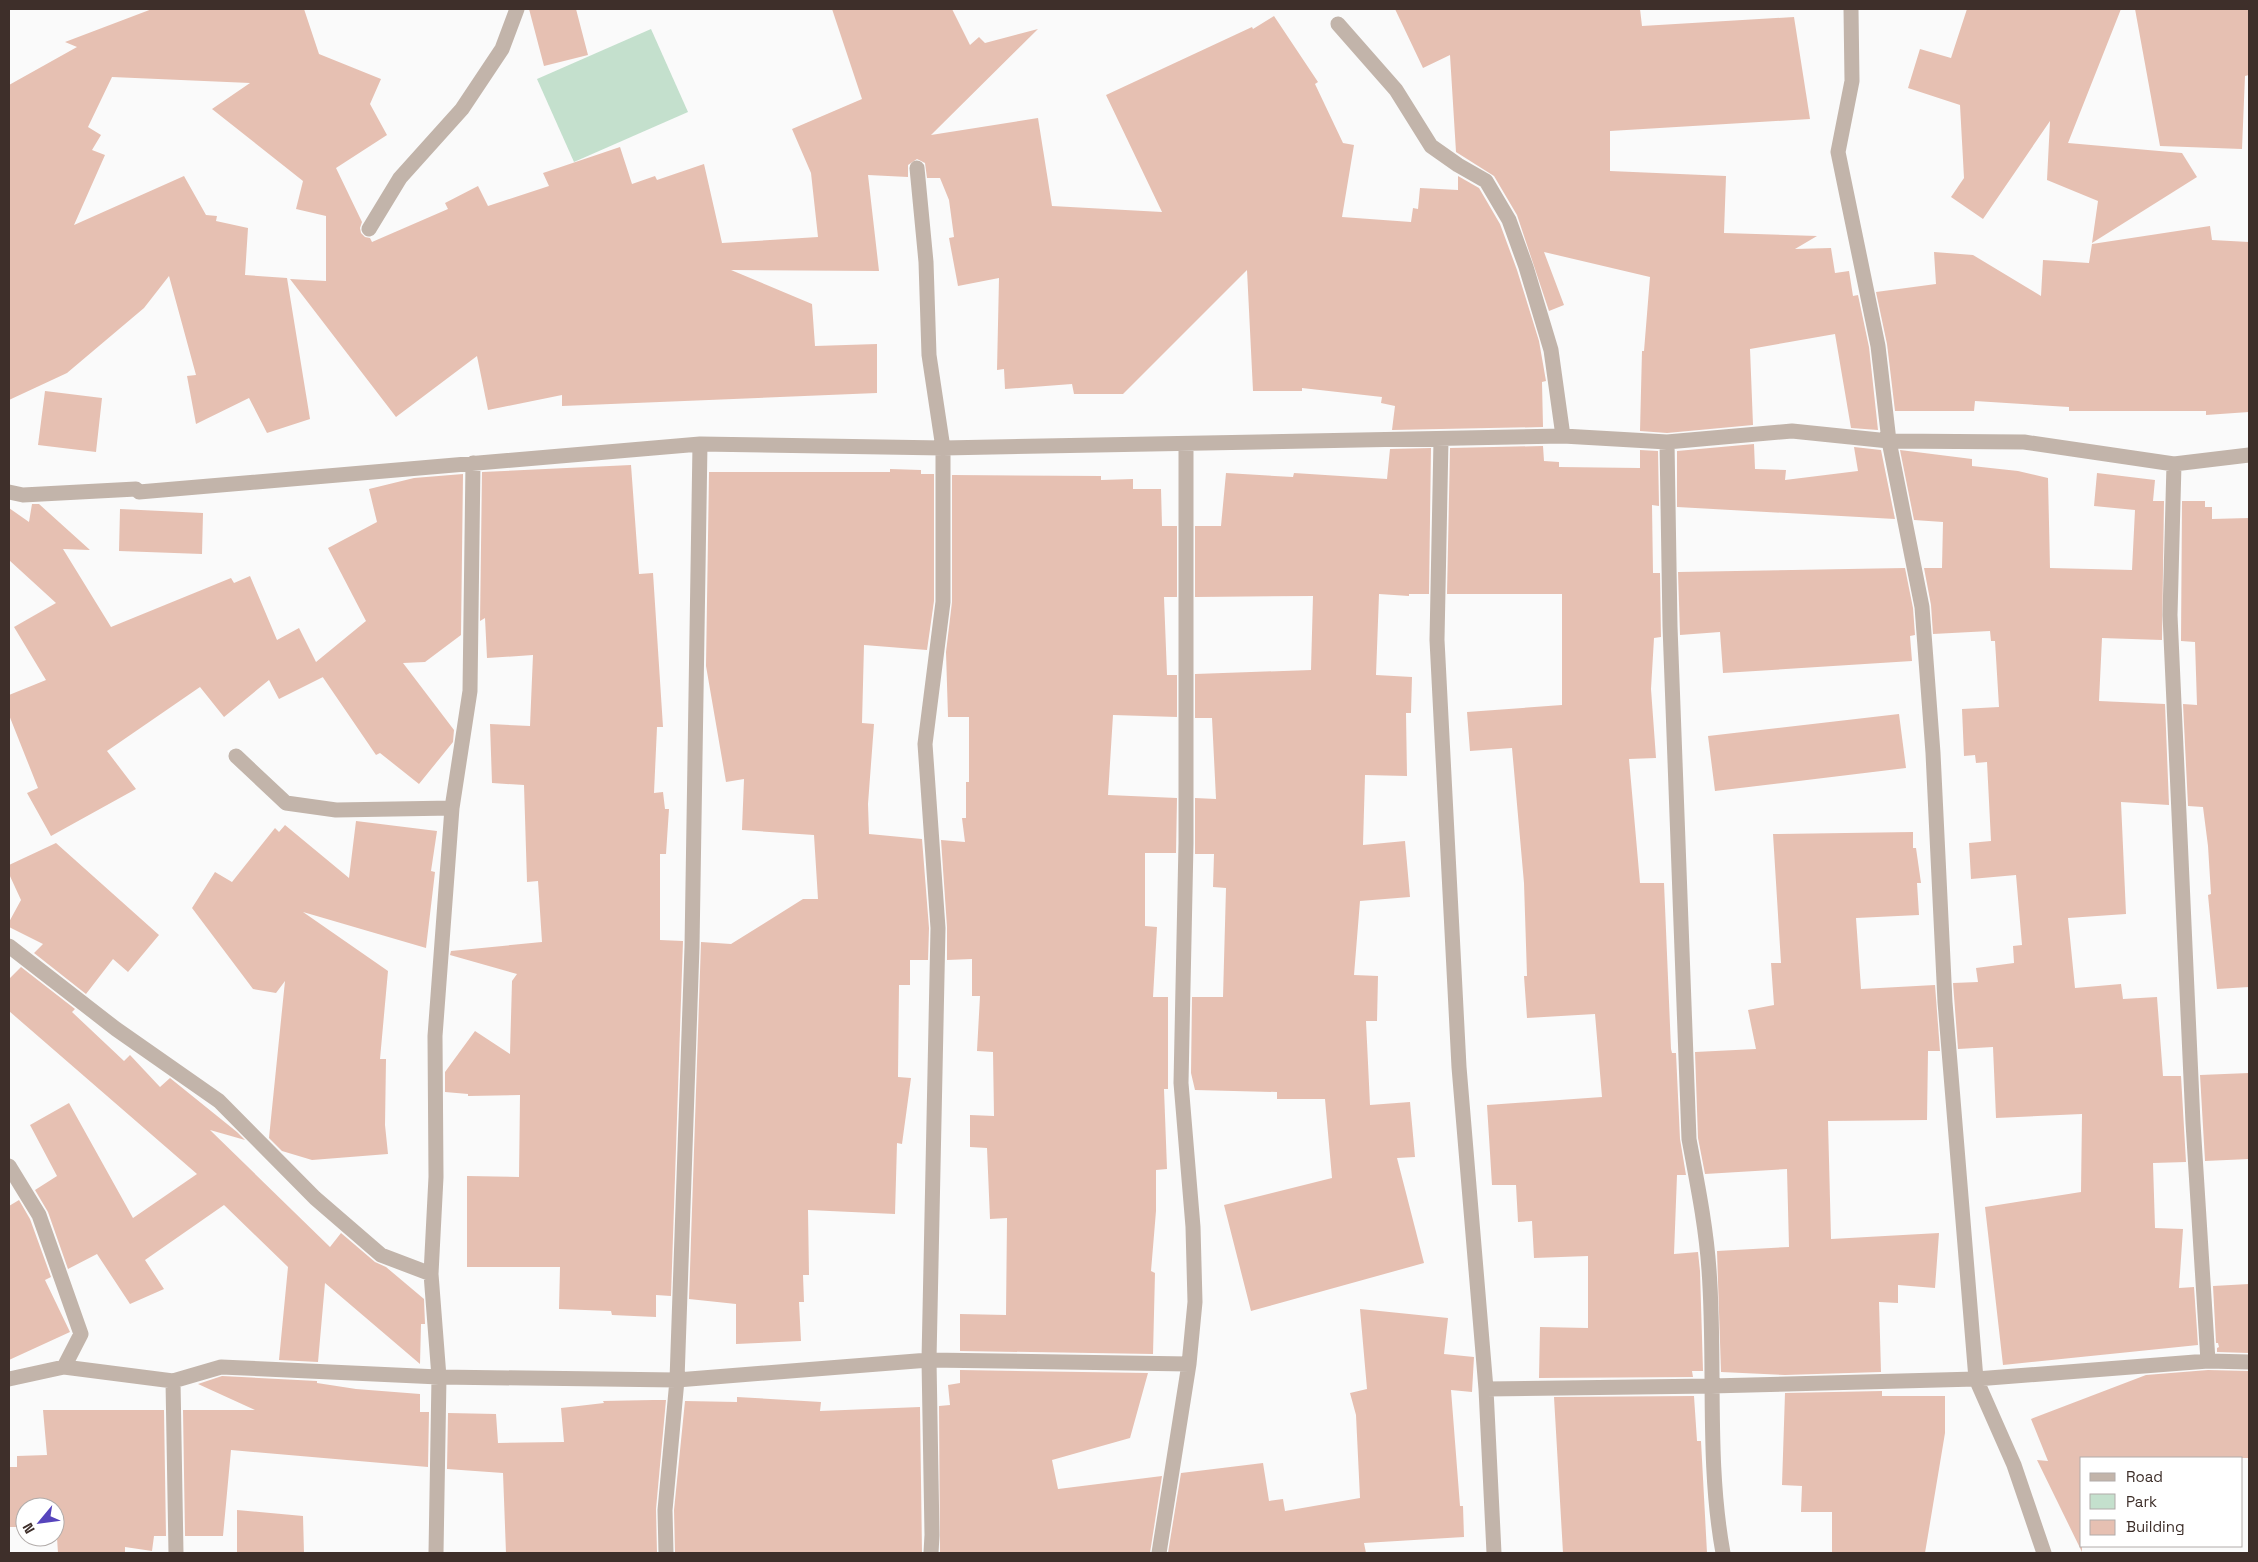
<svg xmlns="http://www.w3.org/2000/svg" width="2258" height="1562" font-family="'Space Grotesk',sans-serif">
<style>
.green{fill:#c4e0cd}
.building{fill:#e6c0b2}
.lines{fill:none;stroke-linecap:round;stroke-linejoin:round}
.minor{stroke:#c2b4aa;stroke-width:15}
</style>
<rect width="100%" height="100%" fill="#fafafa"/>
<path class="green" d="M651 29 688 112 574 162 537 79Z"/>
<path class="building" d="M152 9H304L319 54 381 79 370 104 387 135 336 168 362 222 360 228 361 233 365 237 370 238 372 242 448 209 445 203 478 186 488 206 549 186 543 173 620 147 632 184 655 176 657 180 704 164 722 243 818 237 811 173 792 129 862 99 832 9H952L970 45 979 37 985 43 1038 29 931 135 1038 118 1052 206 1162 212 1106 95 1252 27 1253 29 1274 16 1318 82 1315 84 1343 143 1354 145 1342 217 1411 222 1413 208 1418 209 1420 188 1458 190V176L1479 188 1500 224 1517 270 1539 341 1546 381 1542 382 1543 427 1392 430 1395 406 1381 403 1382 397 1302 388V391H1253L1247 270 1123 394H1074L1072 384 1005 389 1004 369 997 370 999 278 958 286 949 238 954 237 949 200 940 178H927L925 163 917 159 908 165V177L868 175 879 271 731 270 812 304 815 346 877 344V393L562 406V395L488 410 477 356 396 417 290 279 326 281V216L296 209 303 181 212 109 250 83 112 77 88 127 101 135 92 150 105 155 74 225 184 176 206 215 217 216 216 221 248 228 245 275 287 278 310 419 267 433 249 398 196 424 187 376 196 375 169 276 144 308 67 373 9 400V85L77 47 65 42Z
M529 9H576L588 55 544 66Z
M1395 9H1640L1642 26 1794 17 1810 119 1610 131V171L1726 176 1724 233 1817 236 1795 249 1831 248 1835 273 1849 271 1853 296 1858 295 1869 347 1878 430 1851 428 1835 334 1750 349 1753 425 1667 433 1640 431 1642 351H1644L1650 277 1544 252 1564 305 1549 311 1517 215 1494 176 1456 152 1450 55 1423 68Z
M1967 9H2121L2068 143 2182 153 2197 177 2092 243 2098 201 2047 180 2050 121 1983 219 1951 197 1964 178 1960 105 1908 88 1920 49 1951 58Z
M2135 9H2249V75L2245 76 2242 149 2160 146Z
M2210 226 2212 240 2249 242V412L2206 415V411H2069V407L1975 401 1974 411H1895L1887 344 1876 292 1936 284 1934 252 1973 255 2041 296 2043 260 2089 263 2092 244Z
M45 391 102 398 96 452 38 445Z
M1754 444 1755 469 1786 470 1785 480 1858 471 1854 447 1881 450 1895 519 1677 507V451Z
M1543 446 1544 461 1559 462V467L1640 468V450L1658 451 1659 506 1652 505 1653 573H1660L1661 637 1654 638 1651 689 1656 758 1629 759 1640 883H1664L1671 1049 1672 1053H1676L1680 1139 1686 1175H1677L1674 1254 1698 1252 1700 1271 1703 1371H1692L1693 1377 1539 1378 1540 1327 1588 1328V1256L1534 1258 1532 1221 1518 1222 1516 1185H1492L1487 1105 1602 1097 1595 1014 1527 1018 1524 976H1527L1524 883 1512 748 1470 751 1467 712 1562 705V594H1447L1450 448Z
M1431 448 1429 594H1409V596L1379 594 1376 675 1412 677 1411 713H1406L1407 776 1365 775 1363 845 1405 841 1410 897 1360 901 1354 975 1378 976 1377 1021H1366L1370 1105 1410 1102 1415 1157 1397 1158 1424 1263 1251 1311 1224 1205 1332 1178 1325 1099H1277V1092L1195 1090 1191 1073 1192 997H1223L1226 888 1213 887 1214 854H1195V798L1216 799 1212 718H1195V674L1311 670 1313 596 1195 597V526H1221L1226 473 1293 477 1294 473 1387 479 1390 449Z
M1900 450 1972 459V466L2018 471 2048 478 2050 568 2132 570 2135 510 2094 506 2097 473 2155 480 2153 501H2164L2162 640 2102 638 2099 701 2165 704 2169 805 2121 802 2126 914 2068 918 2075 988 2121 984 2123 999 2157 997 2163 1076H2181L2186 1162 2153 1163 2155 1228 2183 1229 2179 1288 2194 1287 2198 1345 2003 1365 1985 1207 2081 1192 2082 1114 1996 1118 1993 1047 1958 1049 1953 983 1978 982 1976 968 2014 963 2013 946 2022 945 2016 875 1971 879 1969 843 1991 841 1987 762 1976 763 1975 755 1964 756 1962 709 1999 707 1995 641H1991L1990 631 1933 634 1931 605 1924 568H1942L1943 522 1914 520Z
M631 465 639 574 653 573 663 727H657L654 793 663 792 665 809H669L666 854H660V940L683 941 671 1296 656 1295V1317L612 1315 611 1311 559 1309 560 1267H467V1176L519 1177 520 1095 468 1096V1094L445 1092V1072L475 1031 510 1054 512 981 517 974 450 955 451 951 542 942 538 881 527 882 524 785 492 783 490 724 530 726 533 655 487 658 485 618 480 621 482 472Z
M890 469 921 470V474H934V601L927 650 864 645 862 723 874 724 868 804 869 834 922 839 929 928 928 960H910V985H899L898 1077 911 1078 902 1144 897 1143 895 1214 808 1210 809 1275H803L804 1302H799L801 1341 736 1344V1304L689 1299 701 942 731 944 803 899H818L814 835 742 830 744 779 726 782 706 666 709 472H890Z
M463 474 461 635 425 662 403 663 454 730 453 742 419 784 380 753 376 755 322 676 323 677 279 699 269 680 224 717 200 687 107 751 136 789 51 836 27 793 38 788 9 715V695L46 680 14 627 56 603 9 560V508L29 522 32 504H39L90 550 63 549 111 627 231 578 234 583 250 576 277 640 299 628 316 662 366 621 328 548 377 522 369 489 414 478Z
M952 475 1101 476V480L1133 479V489H1161L1162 526H1177V597H1164L1167 675H1177V717L1113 715 1108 795 1177 798 1176 853H1145V926L1157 927 1153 997H1168V1089H1164L1167 1169 1156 1170V1211L1151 1271 1155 1273 1153 1354 960 1351V1314L1006 1315 1007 1218 990 1219 987 1148 970 1147V1115L994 1116 993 1052 977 1051 980 996H972V959L947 960V927L941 840 965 842 962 818H966V782H969V717H948L946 652 952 602Z
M2182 501H2205V507H2212V519L2249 518V987L2217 989 2208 895 2211 894 2208 846 2203 807 2188 806 2183 704 2197 705 2195 642 2181 641Z
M120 509 203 513 202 554 119 551Z
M1905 568 1913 608 1915 635 1910 636 1912 661 1723 673 1720 632 1680 635 1678 572Z
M1899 714 1906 768 1715 791 1708 736Z
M356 821 437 831 431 871 435 872 426 948 303 912 388 971 380 1059H386L385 1125 388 1154 312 1160 282 1151 269 1138 285 981 276 993 253 989 192 908 215 872 232 882 275 828 279 832 285 825 349 878Z
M1913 832V848H1916L1921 883H1917L1919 915 1856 918 1861 989 1935 985 1940 1051H1928L1927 1120 1828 1121 1831 1239 1939 1233 1935 1288 1898 1285V1303L1879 1302 1881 1372 1785 1375 1721 1372 1717 1251 1789 1247 1787 1169 1705 1174 1698 1138 1695 1052 1756 1049 1748 1010 1774 1005 1771 963H1781L1773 834Z
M56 843 159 935 128 972 113 959 86 994 34 953 43 944 9 927V922L21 900 9 874V865Z
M21 967 75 1009 72 1012 124 1061 130 1055 160 1087 170 1078 237 1132 245 1140 210 1130 330 1247 341 1233 375 1262 386 1267 424 1299 425 1324H421L420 1364 325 1283 318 1362 279 1360 288 1267 224 1205 145 1260 164 1289 130 1304 97 1254 68 1269 48 1212 35 1190 57 1176 30 1125 69 1103 133 1218 197 1174 9 1011V979Z
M2249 1073V1159L2205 1161 2200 1075Z
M19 1200 30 1219 51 1277 45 1280 70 1332 9 1360V1206Z
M2249 1284V1353L2217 1352V1348L2219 1347 2218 1343H2216L2213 1286Z
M1360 1309 1448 1318 1444 1354 1474 1357 1472 1392 1451 1390 1460 1506H1463L1464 1537 1364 1543 1366 1553H1168L1181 1473 1263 1463 1269 1501 1283 1499 1285 1511 1360 1498 1356 1415 1350 1393 1367 1389Z
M960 1370 1148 1373 1130 1438 1052 1460 1058 1489 1162 1476 1150 1553H940L939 1406 950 1405 948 1385 960 1383Z
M2208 1370 2249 1371V1458H2082V1552L2037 1460 2048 1461 2031 1419 2146 1375Z
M222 1376 317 1381V1383L356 1389 420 1394V1412H429L428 1467 231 1450 223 1536H185L183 1410H255L198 1384Z
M1882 1391V1396H1945V1433L1925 1553H1832V1512H1801L1802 1486 1782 1485 1785 1393Z
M1694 1396 1697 1441H1701L1707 1553H1563L1554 1397Z
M737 1397 821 1402 820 1411 920 1407 922 1553H675L674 1510 685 1401 737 1402Z
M653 1400H666L656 1509 657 1553H506L503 1473 447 1469 448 1413 496 1414 498 1443 564 1442 561 1408 604 1403 603 1401Z
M43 1410H164L166 1536H154L152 1551 125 1547V1553H58L55 1507H25V1527H9V1467H17V1456L47 1455Z
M237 1510 303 1516 304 1553H237Z"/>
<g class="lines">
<path class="minor" d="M1851 9 1852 81 1838 152 1878 346 1889 441 1922 607 1933 753 1945 1002 1976 1379 2014 1465 2044 1553
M1338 24 1396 90 1431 146 1458 165 1486 181 1509 220 1526 267 1551 350 1563 436
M917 168 926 262 929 355 943 448V602L925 744 938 928 929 1360 932 1535 931 1553
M369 229 400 178 462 109 502 49 517 9
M1441 440 1437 640 1459 1067 1486 1389 1494 1553
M1667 442 1670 626 1689 1139C1697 1182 1706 1226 1709 1270 1716 1364 1706 1460 1723 1553
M2174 464 2170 615 2193 1123 2208 1361
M9 492 23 495 136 489 139 492 700 444 943 448 1563 436 1667 442 1792 431 1889 441 2024 442 2174 464 2249 455
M236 756 286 803 336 810 452 808
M9 946 116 1029 219 1101 315 1198 381 1255 431 1274
M9 1166 39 1215 81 1334 64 1367
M9 1379 64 1367 173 1381 221 1367 439 1377 677 1380 929 1360 1189 1364
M173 1381 176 1553
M1486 1389 1711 1386 1976 1379 2208 1361 2249 1362
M436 1553 439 1377 431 1274 436 1177 435 1036 452 808 470 691 473 463
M666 1553 665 1510 677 1380 692 947 700 444
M1159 1553 1189 1364 1195 1302 1193 1227 1181 1083 1186 843V444"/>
</g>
<rect width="2258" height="1562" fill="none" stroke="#3e2f2a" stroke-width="20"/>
<rect x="2080" y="1457" width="162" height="90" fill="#ffffff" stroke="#b2acaa"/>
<rect x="2090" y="1473" width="25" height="8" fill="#c2b4aa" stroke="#b2acaa"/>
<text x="2126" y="1482" font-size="15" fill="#3e2f2a">Road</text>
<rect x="2090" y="1494" width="25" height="15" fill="#c4e0cd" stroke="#b2acaa"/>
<text x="2126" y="1507" font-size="15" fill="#3e2f2a">Park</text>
<rect x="2090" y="1520" width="25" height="15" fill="#e6c0b2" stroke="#b2acaa"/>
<text x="2126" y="1532" font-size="15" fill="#3e2f2a">Building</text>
<g transform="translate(40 1522) rotate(241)"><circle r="24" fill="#ffffff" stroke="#b2acaa"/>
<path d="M0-4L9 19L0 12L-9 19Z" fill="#5644bc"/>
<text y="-8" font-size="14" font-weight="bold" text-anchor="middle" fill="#3e2f2a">N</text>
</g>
</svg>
